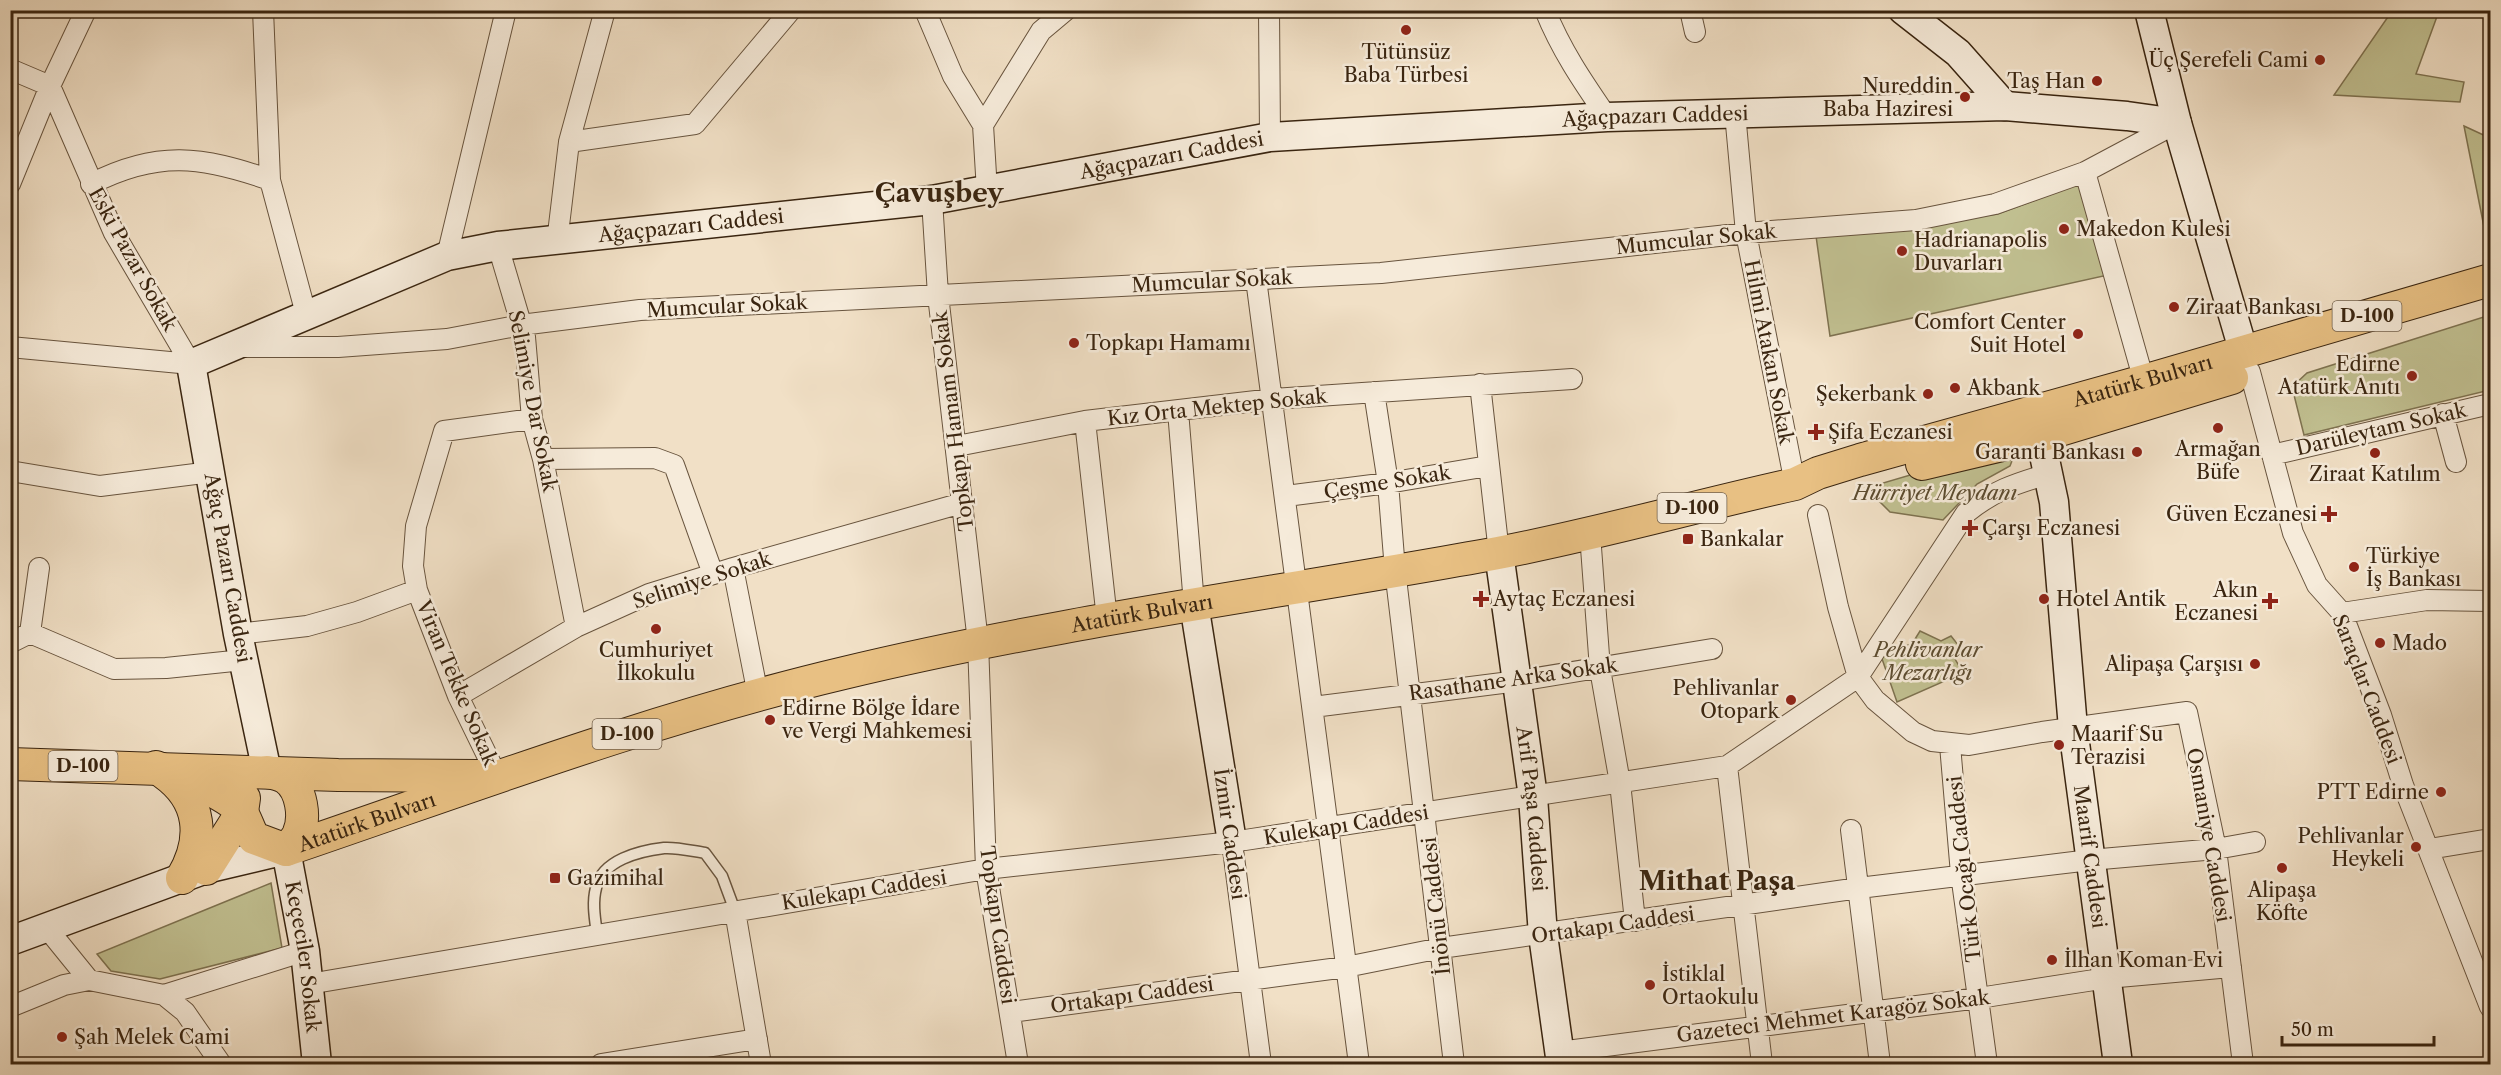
<svg xmlns="http://www.w3.org/2000/svg" width="2501" height="1075" font-family="'Libre Caslon Text',serif">
<style>
.green{fill:#c1c091;stroke:#7e7250;stroke-width:1.5}
.lines{fill:none;stroke-linecap:round;stroke-linejoin:round}
.lane-casing{stroke:#68543e;stroke-width:13}
.street-casing{stroke:#68543e;stroke-width:22}
.secondary-casing{stroke:#3a2510;stroke-width:31}
.primary-casing{stroke:#3a2510;stroke-width:34}
.lane{stroke:#f6ebda;stroke-width:10}
.street{stroke:#f6ebda;stroke-width:20}
.secondary{stroke:#f6ebda;stroke-width:28}
.primary{stroke:#e8c083;stroke-width:32}
.poi-dot{fill:#8f2418;stroke:#f6ebda;stroke-width:2}
.labels{text-anchor:middle;dominant-baseline:central;stroke-width:5;stroke-linejoin:round;paint-order:stroke}
.shield{fill:#f6ebda;stroke:#72604d;stroke-width:1.5}
.shield-label{font-size:18px;font-weight:bold;fill:#3a2510}
.poi-label{font-size:20px;fill:#3a2510;stroke:#f6ebda;text-anchor:start}
.street-label{font-size:20px;fill:#3a2510;stroke:#f6ebda}
.park-label{font-size:20px;font-style:italic;fill:#5c4c30;stroke:#f6ebda}
.district-label{font-size:26px;font-weight:bold;fill:#3a2510;stroke:#f6ebda}
</style>
<rect width="100%" height="100%" fill="#f1e0c6"/>
<filter id="stains"><feTurbulence type="fractalNoise" baseFrequency=".00333" numOctaves="4"/><feColorMatrix values="0 0 0 0 .2 0 0 0 0 .09 0 0 0 0 .02 0 0 0 .5 -.17"/></filter>
<radialGradient id="worn" r=".72"><stop offset=".6" stop-color="#630" stop-opacity="0"/><stop offset="1" stop-color="#630" stop-opacity=".3"/></radialGradient>
<path class="green" d="M2392 11H2439L2416 74 2464 82 2460 102 2334 95Z
M2464 126 2490 138V231L2485 232Z
M2083 182 2108 275 1830 336 1816 236 1998 214Z
M2490 315V390L2304 435 2292 387 2307 373Z
M2019 443 2010 466 1977 484 1943 520 1890 512 1866 488Z
M1920 631 1941 641 1951 636 1959 646 1951 652 1963 673 1897 702 1880 653 1912 644Z
M271 883 282 948 160 979 111 971 97 954Z"/>
<g class="lines">
<defs>
<path id="lane" d="M597 934C595 919 592 903 596 888 602 860 639 851 664 848 676 847 692 851 705 853L722 876 735 911"/>
<path id="street" d="M263 10 270 180 306 314
M925 10 953 76 983 125
M1269 10 1270 137
M1545 10C1561 50 1583 82 1607 117
M1690 10 1695 32
M10 69 50 86 114 233 191 364
M1735 113 1746 233 1795 484
M569 142 695 124 791 10
M2085 172 2144 381
M10 184 50 86 86 10
M91 184C157 150 202 156 270 180
M987 191 983 125 1041 31 1066 10
M932 200 938 295 978 642 986 869 1018 1064
M557 242 569 142 605 10
M498 246 525 337 532 419 543 459 576 627
M447 256 506 10
M1256 279 1359 1064
M10 347 191 364
M243 347H338L447 339 521 325 640 310 1381 273 1746 233 1916 220 1995 204 2085 172 2177 123
M2250 372 2293 533 2317 585 2342 613 2381 715 2403 785 2490 1007
M1480 384 1499 553
M1374 392 1388 483 1395 570 1454 1064
M1178 411 1194 604
M2443 414 2456 462
M1085 421 1107 619
M957 446 1085 421 1273 399 1572 379
M2272 455 2490 404
M543 459 655 458 674 465 713 574
M10 471 100 486 211 472
M1286 496 1388 483 1488 466
M1818 515 1838 607 1858 677 1875 700 1913 732 1932 741 1969 745 2042 732 2187 712 2216 849 2243 1064
M1590 534 1600 669 1620 783 1635 921
M733 568 758 695
M2342 613 2427 600 2490 601
M30 633 39 568
M238 634 307 626 357 612 417 590
M10 643 30 633 114 669 166 668 243 660
M458 696 576 627 649 594 733 568 962 503
M1313 707 1518 681 1712 649
M1950 745 1961 874 1987 1064
M1727 766 1762 1064
M497 776 458 696 417 590 413 566 416 526 444 431 532 419
M1851 830 1880 1064
M1232 842 1261 1064
M2429 849 2490 839
M735 911 761 1064
M46 927 89 980
M309 984 986 869 1232 842 1727 766 1858 677 1966 513C1993 491 2014 484 2048 474
M164 995 305 951
M10 1007 64 985 89 980 164 995 185 1012 221 1064
M1011 1012 1346 967 1441 948 1859 888 2090 860 2216 849 2255 842
M1559 1052 1979 998 2107 978 2231 967
M601 1064 757 1039"/>
<g id="secondary">
<path d="M1903 10 1958 53 2005 106"/>
<path d="M2149 10 2177 123 2244 353"/>
<path id="s1" d="M2040 436 2054 502 2073 728 2118 1064"/>
<path id="s2" d="M1499 553 1533 797 1543 935 1561 1064"/>
<path d="M1194 604 1232 842"/>
<path id="s3" d="M267 772 238 634 191 364 447 256 498 246 932 200 1270 137 1607 117 2005 106 2127 116 2177 123"/>
<path id="s4" d="M10 941 206 869 286 850 305 951 317 1064"/>
</g>
<g id="primary">
<path d="M1922 464 2040 436 2232 378"/>
<path d="M10 764 338 775 478 776"/>
<path id="s5" d="M156 767C176 774 231 795 242 813 247 821 249 830 254 838L286 850C471 787 654 718 844 673 1060 621 1280 593 1498 553 1598 534 1695 506 1795 484L1818 473 1860 460 2144 381 2490 280"/>
<path d="M267 772C273 773 281 775 286 778 302 789 306 818 298 835 295 841 289 846 286 850"/>
<path d="M164 773C202 800 205 839 182 878"/>
<path d="M206 869 242 812 244 798"/>
</g>
</defs>
<use href="#lane" class="lane-casing"/>
<use href="#street" class="street-casing"/>
<use href="#secondary" class="secondary-casing"/>
<use href="#primary" class="primary-casing"/>
<use href="#lane" class="lane"/>
<use href="#street" class="street"/>
<use href="#secondary" class="secondary"/>
<use href="#primary" class="primary"/>
</g>
<g class="poi-dot">
<circle cx="1406" cy="30" r="6"/>
<circle cx="2320" cy="60" r="6"/>
<circle cx="2097" cy="81" r="6"/>
<circle cx="1965" cy="97" r="6"/>
<circle cx="2064" cy="229" r="6"/>
<circle cx="1902" cy="251" r="6"/>
<circle cx="2174" cy="307" r="6"/>
<circle cx="2078" cy="334" r="6"/>
<circle cx="1074" cy="343" r="6"/>
<circle cx="2412" cy="376" r="6"/>
<circle cx="1955" cy="388" r="6"/>
<circle cx="1928" cy="394" r="6"/>
<circle cx="2218" cy="428" r="6"/>
<path d="M1813 423h6v6h6v6h-6v6h-6v-6h-6v-6h6z"/>
<circle cx="2137" cy="452" r="6"/>
<circle cx="2375" cy="453" r="6"/>
<path d="M2326 505h6v6h6v6h-6v6h-6v-6h-6v-6h6z"/>
<path d="M1967 519h6v6h6v6h-6v6h-6v-6h-6v-6h6z"/>
<rect x="1682" y="533" width="12" height="12" rx="3"/>
<circle cx="2354" cy="567" r="6"/>
<path d="M1478 590h6v6h6v6h-6v6h-6v-6h-6v-6h6z"/>
<circle cx="2044" cy="599" r="6"/>
<path d="M2267 592h6v6h6v6h-6v6h-6v-6h-6v-6h6z"/>
<circle cx="656" cy="629" r="6"/>
<circle cx="2380" cy="643" r="6"/>
<circle cx="2255" cy="664" r="6"/>
<circle cx="1791" cy="700" r="6"/>
<circle cx="770" cy="720" r="6"/>
<circle cx="2059" cy="745" r="6"/>
<circle cx="2441" cy="792" r="6"/>
<circle cx="2416" cy="847" r="6"/>
<circle cx="2282" cy="868" r="6"/>
<rect x="549" y="872" width="12" height="12" rx="3"/>
<circle cx="2052" cy="960" r="6"/>
<circle cx="1650" cy="985" r="6"/>
<circle cx="62" cy="1037" r="6"/>
</g>
<g class="labels">
<g class="shield">
<rect x="2332.5" y="301" width="69" height="30" rx="4.5"/>
<rect x="1657.5" y="493" width="69" height="30" rx="4.5"/>
<rect x="592.5" y="719" width="69" height="30" rx="4.5"/>
<rect x="48.5" y="751" width="69" height="30" rx="4.5"/>
</g>
<g class="shield-label">
<text x="2367" y="316">D-100</text>
<text x="1692" y="508">D-100</text>
<text x="627" y="734">D-100</text>
<text x="83" y="766">D-100</text>
</g>
<g class="poi-label">
<text x="1406" y="52" text-anchor="middle">Tütünsüz<tspan x="1406" dy="23">Baba Türbesi</tspan></text>
<text x="2308" y="60" text-anchor="end">Üç Şerefeli Cami</text>
<text x="2085" y="81" text-anchor="end">Taş Han</text>
<text x="1953" y="86" text-anchor="end">Nureddin<tspan x="1953" dy="23">Baba Haziresi</tspan></text>
<text x="2076" y="229">Makedon Kulesi</text>
<text x="1914" y="240">Hadrianapolis<tspan x="1914" dy="23">Duvarları</tspan></text>
<text x="2186" y="307">Ziraat Bankası</text>
<text x="2066" y="322" text-anchor="end">Comfort Center<tspan x="2066" dy="23">Suit Hotel</tspan></text>
<text x="1086" y="343">Topkapı Hamamı</text>
<text x="2400" y="364" text-anchor="end">Edirne<tspan x="2400" dy="23">Atatürk Anıtı</tspan></text>
<text x="1967" y="388">Akbank</text>
<text x="1916" y="394" text-anchor="end">Şekerbank</text>
<text x="1828" y="432">Şifa Eczanesi</text>
<text x="2218" y="449" text-anchor="middle">Armağan<tspan x="2218" dy="23">Büfe</tspan></text>
<text x="2125" y="452" text-anchor="end">Garanti Bankası</text>
<text x="2375" y="474" text-anchor="middle">Ziraat Katılım</text>
<text x="2317" y="514" text-anchor="end">Güven Eczanesi</text>
<text x="1982" y="528">Çarşı Eczanesi</text>
<text x="1700" y="539">Bankalar</text>
<text x="2366" y="556">Türkiye<tspan x="2366" dy="23">İş Bankası</tspan></text>
<text x="2258" y="590" text-anchor="end">Akın<tspan x="2258" dy="23">Eczanesi</tspan></text>
<text x="1493" y="599">Aytaç Eczanesi</text>
<text x="2056" y="599">Hotel Antik</text>
<text x="2392" y="643">Mado</text>
<text x="656" y="650" text-anchor="middle">Cumhuriyet<tspan x="656" dy="23">İlkokulu</tspan></text>
<text x="2243" y="664" text-anchor="end">Alipaşa Çarşısı</text>
<text x="1779" y="688" text-anchor="end">Pehlivanlar<tspan x="1779" dy="23">Otopark</tspan></text>
<text x="782" y="708">Edirne Bölge İdare<tspan x="782" dy="23">ve Vergi Mahkemesi</tspan></text>
<text x="2071" y="734">Maarif Su<tspan x="2071" dy="23">Terazisi</tspan></text>
<text x="2429" y="792" text-anchor="end">PTT Edirne</text>
<text x="2404" y="836" text-anchor="end">Pehlivanlar<tspan x="2404" dy="23">Heykeli</tspan></text>
<text x="567" y="878">Gazimihal</text>
<text x="2282" y="890" text-anchor="middle">Alipaşa<tspan x="2282" dy="23">Köfte</tspan></text>
<text x="2064" y="960">İlhan Koman Evi</text>
<text x="1662" y="974">İstiklal<tspan x="1662" dy="23">Ortaokulu</tspan></text>
<text x="74" y="1037">Şah Melek Cami</text>
</g>
<g class="street-label">
<text stroke="none"><textPath href="#s3" startOffset="1911">Ağaçpazarı Caddesi</textPath></text>
<text stroke="none"><textPath href="#s3" startOffset="1425">Ağaçpazarı Caddesi</textPath></text>
<text stroke="none"><textPath href="#s3" startOffset="939">Ağaçpazarı Caddesi</textPath></text>
<text transform="translate(1696 239) rotate(-6)">Mumcular Sokak</text>
<text transform="translate(133 259) rotate(61)">Eski Pazar Sokak</text>
<text transform="translate(1212 281) rotate(-3)">Mumcular Sokak</text>
<text transform="translate(727 306) rotate(-3)">Mumcular Sokak</text>
<text transform="translate(1769 352) rotate(79)">Hilmi Atakan Sokak</text>
<text stroke="none"><textPath href="#s5" startOffset="2079">Atatürk Bulvarı</textPath></text>
<text transform="translate(533 401) rotate(79)">Selimiye Dar Sokak</text>
<text transform="translate(1217 407) rotate(-6)">Kız Orta Mektep Sokak</text>
<text transform="translate(953 421) rotate(-97)">Topkapı Hamam Sokak</text>
<text transform="translate(2381 429) rotate(-13)">Darüleytam Sokak</text>
<text transform="translate(1387 482) rotate(-9)">Çeşme Sokak</text>
<text transform="translate(228 568) rotate(80)">Ağaç Pazarı Caddesi</text>
<text transform="translate(702 580) rotate(-18)">Selimiye Sokak</text>
<text stroke="none"><textPath href="#s5" startOffset="1050">Atatürk Bulvarı</textPath></text>
<text transform="translate(1513 679) rotate(-8)">Rasathane Arka Sokak</text>
<text transform="translate(457 683) rotate(67)">Viran Tekke Sokak</text>
<text transform="translate(2367 689) rotate(69)">Saraçlar Caddesi</text>
<text stroke="none"><textPath href="#s2" startOffset="258">Arif Paşa Caddesi</textPath></text>
<text stroke="none"><textPath href="#s5" startOffset="246">Atatürk Bulvarı</textPath></text>
<text transform="translate(1346 825) rotate(-9)">Kulekapı Caddesi</text>
<text transform="translate(1230 834) rotate(82)">İzmir Caddesi</text>
<text transform="translate(2209 835) rotate(80)">Osmaniye Caddesi</text>
<text stroke="none"><textPath href="#s1" startOffset="424">Maarif Caddesi</textPath></text>
<text transform="translate(1964 869) rotate(-96)">Türk Ocağı Caddesi</text>
<text transform="translate(864 890) rotate(-9)">Kulekapı Caddesi</text>
<text transform="translate(1436 906) rotate(-96)">İnönü Caddesi</text>
<text transform="translate(998 925) rotate(82)">Topkapı Caddesi</text>
<text transform="translate(1613 925) rotate(-8)">Ortakapı Caddesi</text>
<text stroke="none"><textPath href="#s4" startOffset="399">Keçeciler Sokak</textPath></text>
<text transform="translate(1132 995) rotate(-8)">Ortakapı Caddesi</text>
<text transform="translate(1833 1016) rotate(-7)">Gazeteci Mehmet Karagöz Sokak</text>
</g>
<g class="park-label">
<text x="1935" y="493">Hürriyet Meydanı</text>
<text x="1928" y="650">Pehlivanlar<tspan x="1928" dy="23">Mezarlığı</tspan></text>
</g>
<g class="district-label">
<text x="939" y="193">Çavuşbey</text>
<text x="1717" y="881">Mithat Paşa</text>
</g>
</g>
<rect width="2501" height="1075" fill="none" stroke="#f1e0c6" stroke-width="36"/>
<rect x="12" y="12" width="2477" height="1051" fill="none" stroke="#3a2510" stroke-width="3"/>
<rect x="18" y="18" width="2465" height="1039" fill="none" stroke="#3a2510" stroke-width="1.5"/>
<path d="M2282 1036v9h152v-9" fill="none" stroke="#3a2510" stroke-width="3"/>
<text x="2291" y="1036" font-size="18" fill="#3a2510" stroke="#f6ebda" stroke-width="4.5" paint-order="stroke">50 m</text>
<rect width="100%" height="100%" filter="url(#stains)"/>
<rect width="100%" height="100%" fill="url(#worn)"/>
</svg>
